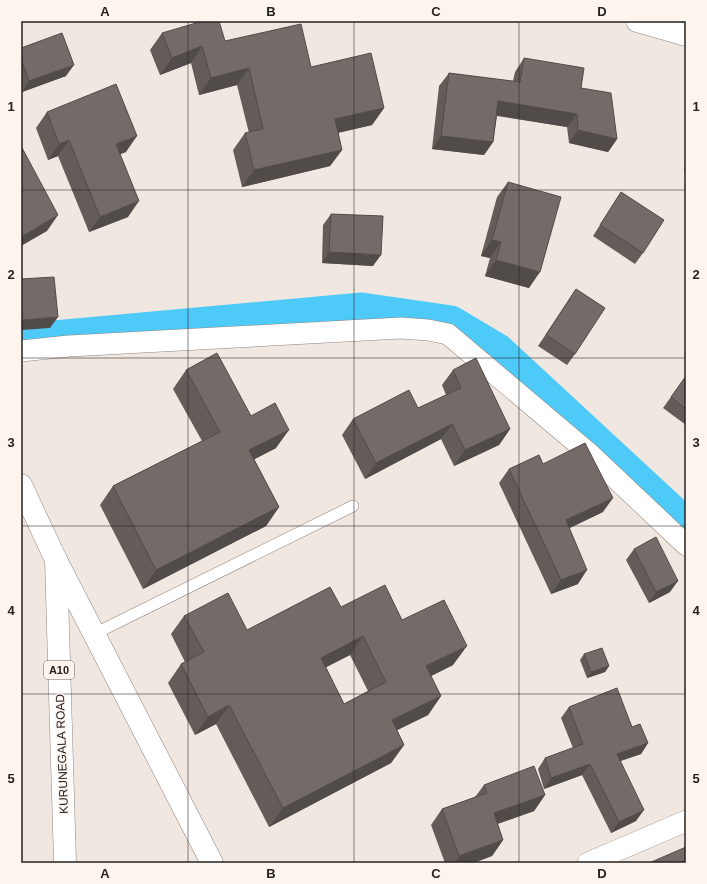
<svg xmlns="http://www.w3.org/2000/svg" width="707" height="884" font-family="Arial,sans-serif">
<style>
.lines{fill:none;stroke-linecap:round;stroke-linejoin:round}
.canal{stroke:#4ecaf8;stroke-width:27}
.service-casing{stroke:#8e8580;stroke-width:12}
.minor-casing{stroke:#8e8580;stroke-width:22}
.tertiary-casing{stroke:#8e8580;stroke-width:23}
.trunk-casing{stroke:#8e8580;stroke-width:23}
.service{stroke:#fff;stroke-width:11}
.minor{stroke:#fff;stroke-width:21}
.tertiary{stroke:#fff;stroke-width:22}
.trunk{stroke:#fff;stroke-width:22}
.wall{fill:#645c59;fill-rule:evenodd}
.shaded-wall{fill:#514b49}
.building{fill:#746b68;stroke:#514b49;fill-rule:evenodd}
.grid{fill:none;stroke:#252220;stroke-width:1;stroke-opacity:0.55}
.labels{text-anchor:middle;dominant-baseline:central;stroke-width:3;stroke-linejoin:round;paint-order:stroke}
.shield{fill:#fef4ee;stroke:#66615e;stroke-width:1}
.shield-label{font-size:11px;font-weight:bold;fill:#252220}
.street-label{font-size:12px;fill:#252220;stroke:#fef4ee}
.neatline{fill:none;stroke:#252220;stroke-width:1.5}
.grid-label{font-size:13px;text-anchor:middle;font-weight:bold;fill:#252220}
</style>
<rect width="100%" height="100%" fill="#f1e7e1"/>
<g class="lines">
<path class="canal" d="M21 337 362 306 452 319 499 347 686 520"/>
<defs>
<path id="service" d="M94 634 353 506"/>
<path id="minor" d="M21 351 69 346 401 328 428 330 448 334 591 455 686 545
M588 863 686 821"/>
<path id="tertiary" d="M637 21 686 35
M56 560 212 863"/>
<path id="trunk" d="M21 485 56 560 65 863"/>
</defs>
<use href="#service" class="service-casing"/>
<use href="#minor" class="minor-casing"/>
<use href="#tertiary" class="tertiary-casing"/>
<use href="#trunk" class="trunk-casing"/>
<use href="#service" class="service"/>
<use href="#minor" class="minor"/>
<use href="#tertiary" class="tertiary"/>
<use href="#trunk" class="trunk"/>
</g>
<path class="wall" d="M162 33 225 41 311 67 384 108 372 125 338 133 342 150 330 166 242 187 233 150 245 133H249L237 85 199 95 191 63 160 75 150 50Z
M21 48 66 76 22 92 21 90Z
M524 58 581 88 617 139 608 152 569 143 567 127 497 116 493 142 484 155 432 149 439 86 449 73 513 81 515 72Z
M47 112 126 152 120 154 128 217 89 232 58 156 48 160 36 128Z
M686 158V171H684Z
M508 182 529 288 485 276 490 258 481 256 497 197Z
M621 192 643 253 635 264 593 236Z
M331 214 373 266 322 263 323 225Z
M576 289 575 354 567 365 538 346Z
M186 370 251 416 276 448 254 459 279 507 266 526 143 589 100 505 113 486 202 441 173 389Z
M453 370 510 429 499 445 454 466 441 439 365 479 342 435 353 419 418 408 446 395 442 385Z
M686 376V425L663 408Z
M543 464 603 512 570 528 578 584 551 594 499 483 509 469Z
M634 549 670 592 649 603 626 560Z
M341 607 402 620 453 665 431 676 441 696 428 715 397 730 404 745 391 763 269 827 216 724 195 735 168 683 181 664 185 662 171 634 184 616 247 630ZM350 655 368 691 344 704 326 667Z
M584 654 609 666 605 672 587 678 580 660Z
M569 707 632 727 648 743 641 754 620 761 636 821 611 833 582 775 544 789 538 769 545 758 573 748 561 718Z
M484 785 545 795 534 811 497 824 503 840 492 856 473 863H445L431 825 442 809 475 797Z"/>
<path class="shaded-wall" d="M202 46 191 63 160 75 172 58Z
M74 65 66 76 22 92 29 81Z
M249 68 237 85 199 95 211 78Z
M498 101 577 114 567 127 489 114Z
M384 108 372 125 323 136 335 119Z
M578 130 617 139 608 152 569 143Z
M137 136 126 152 105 160 116 144Z
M441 136 493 142 484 155 432 149Z
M69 140 58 156 48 160 59 144Z
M342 150 330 166 242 187 254 170Z
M139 201 128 217 89 232 100 217Z
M58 215 47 231 21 246V237Z
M492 240 501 242 490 258 481 256Z
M329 252 381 255 373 266 322 263Z
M496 260 540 272 529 288 485 276Z
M58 317 50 328 21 330V320Z
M452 424 441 439 365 479 376 463Z
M510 429 499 445 454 466 465 450Z
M289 430 276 448 236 469 249 450Z
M613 498 603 512 556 534 566 520Z
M279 507 266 526 143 589 156 570Z
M587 570 578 584 551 594 561 580Z
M678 581 670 592 649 603 656 592Z
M363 636 350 655 307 677 321 658Z
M467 646 453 665 413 685 426 666Z
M609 666 605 672 587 678 591 672Z
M441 696 428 715 379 739 392 720Z
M229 705 216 724 195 735 208 717Z
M648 743 641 754 609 765 617 754Z
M404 745 391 763 269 827 283 808Z
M590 764 582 775 544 789 551 778Z
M545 795 534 811 483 829 494 813Z
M644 810 636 821 611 833 619 822Z
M503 840 492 856 473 863H455L459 856Z"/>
<path class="building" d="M203 21H219L225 41 301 24 311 67 371 53 384 108 335 119 342 150 254 170 245 133 263 129 249 68 211 78 202 46 172 58 162 33Z
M62 33 74 65 29 81 21 59V48Z
M524 58 584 68 581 88 611 93 617 139 578 130 577 114 498 101 493 142 441 136 449 73 520 82Z
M116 84 137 136 116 144 139 201 100 217 69 140 59 144 47 112Z
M21 146 58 215 21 237Z
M508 182 561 197 540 272 496 260 501 242 492 240Z
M621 192 664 220 643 253 600 225Z
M331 214 383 216 381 255 329 252Z
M54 277 58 317 21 320V279Z
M576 289 605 308 575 354 546 335Z
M217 353 251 416 275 403 289 430 249 450 279 507 156 570 113 486 220 432 186 370Z
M476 358 510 429 465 450 452 424 376 463 353 419 409 390 418 408 461 388 453 370Z
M686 376V409L671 397Z
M585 443 613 498 566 520 587 570 561 580 509 469 539 455 543 464Z
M656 537 678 581 656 592 634 549Z
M385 585 402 620 444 600 467 646 426 666 441 696 392 720 404 745 283 808 229 705 208 717 181 664 204 652 184 616 228 593 247 630 330 587 341 607ZM363 636 386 682 344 704 321 658Z
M602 648 609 666 591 672 584 654Z
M617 688 632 727 640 724 648 743 617 754 644 810 619 822 590 764 551 778 545 758 583 744 569 707Z
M534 766 545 795 494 813 503 840 459 856 442 809 487 793 484 785Z
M686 847V863H649Z"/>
<path class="grid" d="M188 21V863M354 21V863M519 21V863M21 190H686M21 358H686M21 526H686M21 694H686"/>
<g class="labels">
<rect class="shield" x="44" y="661" width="30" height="18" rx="3"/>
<g class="shield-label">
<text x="59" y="670">A10</text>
</g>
<g class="street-label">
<text transform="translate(62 754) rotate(-92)">KURUNEGALA ROAD</text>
</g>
</g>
<rect width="707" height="884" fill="none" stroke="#fef4ee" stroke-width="44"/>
<rect x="22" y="22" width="663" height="840" class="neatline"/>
<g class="grid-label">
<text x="105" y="16">A</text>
<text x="271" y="16">B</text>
<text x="436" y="16">C</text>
<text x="602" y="16">D</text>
<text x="11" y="111">1</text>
<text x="696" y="111">1</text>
<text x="11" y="279">2</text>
<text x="696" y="279">2</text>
<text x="11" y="447">3</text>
<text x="696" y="447">3</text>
<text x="11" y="615">4</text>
<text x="696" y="615">4</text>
<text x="11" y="783">5</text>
<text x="696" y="783">5</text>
<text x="105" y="878">A</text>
<text x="271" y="878">B</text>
<text x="436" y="878">C</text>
<text x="602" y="878">D</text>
</g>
</svg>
